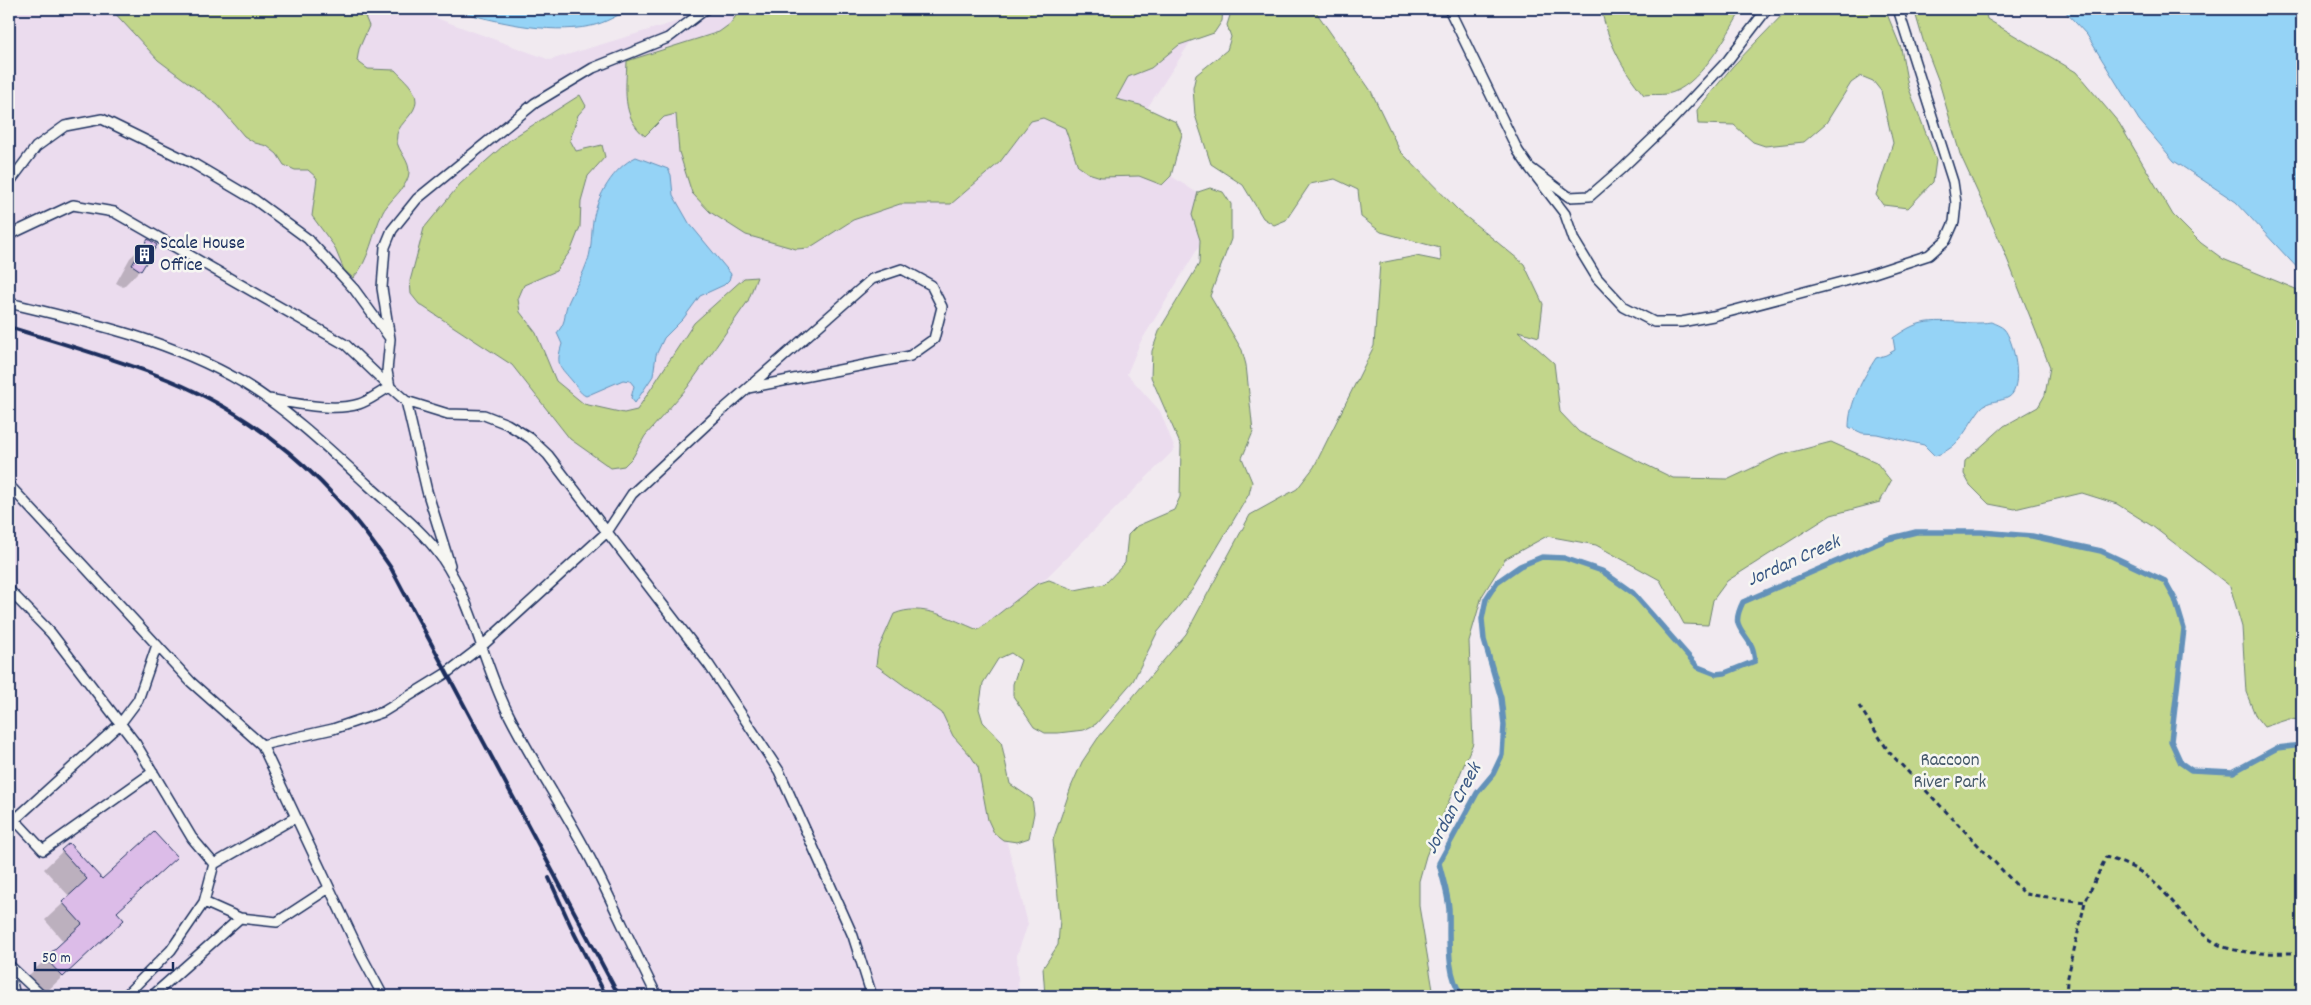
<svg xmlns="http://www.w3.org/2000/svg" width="2311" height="1005" font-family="Dekko,sans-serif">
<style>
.built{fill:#ebdcee}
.green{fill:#c2d68b;stroke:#6e8274}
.water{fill:#95d3f6;stroke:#6491b9}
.shadow{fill:#0003}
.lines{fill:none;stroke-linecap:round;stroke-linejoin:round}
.stream{stroke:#6491b9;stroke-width:5.5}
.building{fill:#dcbce8;stroke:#1b2f5e}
.lane-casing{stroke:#1b2f5e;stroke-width:12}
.path{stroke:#1b2f5e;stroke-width:3;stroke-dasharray:5 4;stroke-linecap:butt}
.lane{stroke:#f6f6f2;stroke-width:9}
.rail{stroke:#1b2f5e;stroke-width:4}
.labels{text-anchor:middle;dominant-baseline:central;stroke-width:5;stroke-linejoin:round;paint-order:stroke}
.poi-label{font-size:19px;fill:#1b2f5e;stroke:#f6f6f2;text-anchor:start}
.park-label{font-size:19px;fill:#455969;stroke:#f6f6f2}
.water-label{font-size:20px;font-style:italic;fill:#3a5884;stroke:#f6f6f2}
</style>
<rect width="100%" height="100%" fill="#f1eaf0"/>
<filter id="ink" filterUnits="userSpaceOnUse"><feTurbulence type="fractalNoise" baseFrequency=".02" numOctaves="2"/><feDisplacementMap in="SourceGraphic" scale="10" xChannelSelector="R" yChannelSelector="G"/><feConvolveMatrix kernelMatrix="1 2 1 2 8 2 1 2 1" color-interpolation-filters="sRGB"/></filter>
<g filter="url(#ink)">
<path class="built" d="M9 9H412L550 60 718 9H1212L1123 145 1222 209 1140 343 1127 374 1160 411 1175 449 961 663 1028 924 1017 955 1019 996H9Z"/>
<path class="green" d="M111 9H358L364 14 369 26 359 49 357 61 368 69 395 70C403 79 416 88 416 101 416 114 400 122 397 134 394 148 408 157 409 170 410 186 390 199 383 212 372 233 370 261 353 278L344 270 334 246 312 216 317 178 308 170H295L284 165 277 154 267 146 255 143 244 136 218 105 158 60Z
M741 9H1223L1222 21 1214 33 1179 45 1151 68 1128 77 1116 99 1140 105 1176 122 1182 134 1171 176 1162 185 1139 176 1101 177 1088 173 1078 166 1065 128 1043 118 1031 121 1000 162 951 204H900L853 220 809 248 796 249 746 235 710 212 692 193 679 152 676 114 664 117 645 136C621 117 626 88 627 61L719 32 730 24Z
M1232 9H1314L1371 91 1400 151 1459 211 1524 264 1543 304 1539 337 1518 331 1554 363 1560 412 1579 432 1673 478 1729 479 1778 456 1831 442 1876 462 1891 481 1880 502 1831 515 1727 581 1713 600 1708 625 1684 624 1660 580 1596 545 1547 536 1505 559 1482 596 1469 641 1473 743 1426 856 1419 881V906L1434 996H1045L1043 968 1058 945 1060 919 1053 840 1071 787 1082 762 1098 738 1186 634 1250 515 1297 489 1314 467 1374 346 1380 263 1416 256 1441 261 1440 248 1381 232 1361 217 1358 190 1335 179 1310 184 1286 220 1274 225 1263 218 1243 185 1211 164 1195 115 1193 88 1196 75 1227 50 1231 37 1227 25Z
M1601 9H1742C1727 35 1699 88 1667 94 1660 95 1651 94 1644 95 1621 67 1609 43 1601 9Z
M1788 9H1885L1901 48 1908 86 1936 160 1933 182 1908 208 1883 205 1876 195 1893 143 1881 91 1873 81 1861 76 1851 83 1826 123 1804 142 1765 146 1753 142 1734 125 1698 124 1697 110 1732 67Z
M1914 9H1985L1987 19 2076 72 2119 123 2173 215 2201 243 2223 259 2298 290 2302 297V720L2289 719 2264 727 2256 717 2246 692 2242 627 2230 586 2152 526 2117 504 2082 493 2015 509 1989 504 1970 485 1964 474 1965 461 2004 426 2038 407 2045 395 2050 367 2000 241 1960 154 1939 82 1923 40Z
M580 95 586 106 578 115 570 140 576 151 602 145 605 157 588 176 581 201 580 227 571 250 556 271 524 285 518 299 520 312 536 333 556 381 584 404 624 413 637 410 694 323 744 278 757 277 748 301 687 388 645 436 633 457 624 466 611 468 570 439 512 365 419 304 411 294 410 281 424 228 460 184 511 139Z
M1210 188 1223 192 1231 204V239L1210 296 1242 350 1246 365 1253 432 1242 458 1252 482 1249 494 1192 590 1157 633 1133 681 1096 724 1084 730 1058 733H1045L1034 727 1013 696V684L1021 660 1011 653 998 659 983 683 979 709 983 722 1001 741 1010 784 1032 799 1034 813 1029 838 1017 842 1003 840 994 833 988 820 978 767 971 756 953 736 942 713 876 665 878 650 894 614C922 602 951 619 978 630L1037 584 1049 580 1075 590 1105 584 1125 563 1128 535 1137 526 1174 510 1180 497 1181 446 1151 377 1152 351 1160 329 1199 264 1200 240 1192 215 1198 192Z
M1943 531 2032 536 2070 544 2101 551 2165 581 2175 599 2184 629 2171 741 2181 763 2191 770 2233 772 2277 748 2302 745V996H1462C1445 972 1450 937 1449 909 1448 893 1442 877 1439 863L1477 793 1493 774 1502 755 1504 725 1501 698 1484 640 1482 619 1486 599 1497 582 1520 566 1542 557 1564 558 1602 571 1633 593 1698 667 1716 674 1725 673 1755 661C1754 656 1754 650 1751 645 1740 627 1731 626 1743 602L1888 539 1916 532Z"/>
<path class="water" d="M450 9H630C618 15 605 23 591 26 547 35 493 21 450 9Z
M2063 9H2302V273L2236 202 2174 161 2139 120 2087 35Z
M636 157 668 169 671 175 673 195 689 223 731 274 729 280 724 285 700 296 683 319 664 338 656 355 653 376 635 403 631 398 634 386 630 381 623 380 586 396C579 393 578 387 573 382 560 366 555 366 562 344L557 333C569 318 562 315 569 301 575 287 583 275 588 260 592 248 591 234 593 221 597 196 613 168 636 157Z
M1991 322C1995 324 2001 326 2004 329 2014 340 2024 388 2009 397 2001 402 1988 400 1981 408 1964 430 1962 446 1935 456L1924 445 1877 434 1862 433 1849 427C1849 403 1863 378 1876 358L1886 355 1895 350 1893 338C1899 334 1906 329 1913 326 1936 316 1967 326 1991 322Z"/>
<path class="shadow" d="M148 241 140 270 123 287 116 283 130 258Z
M69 845 116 913 105 937 44 994 28 976 64 942 45 920 70 897 44 869Z"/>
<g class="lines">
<path class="stream" d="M1462 996C1445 972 1450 937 1449 909 1448 893 1442 877 1439 863L1477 793 1493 774 1502 755 1504 725 1501 698 1484 640 1482 619 1486 599 1497 582 1520 566 1542 557 1564 558 1602 571 1633 593 1698 667 1716 674 1725 673 1755 661C1754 656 1754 650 1751 645 1741 627 1731 626 1743 602L1888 539 1916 532H1981L2032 536 2101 551 2165 581 2175 599 2184 629 2171 741 2181 763 2191 770 2233 772 2277 748 2302 745"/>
</g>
<path class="building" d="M148 239 157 245 141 271 132 265Z
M154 832 177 857 117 912 124 920 63 977 45 958 82 924 62 902 87 879 61 850 69 843 102 879Z"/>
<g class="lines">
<defs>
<path id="lane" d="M706 9 668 38 593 68 535 103 417 199 392 230 385 247 382 288 390 339 387 371 390 387 406 401 448 414 484 415 507 424 530 438 548 455 709 665 779 771 853 936 872 996
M1449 9 1518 151 1529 167 1569 197 1590 196 1621 169 1671 121 1728 60 1767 9
M1529 167 1565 214 1574 240 1597 278 1623 306 1654 322H1681L1713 316 1868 275 1929 255 1946 240 1954 222 1956 203 1953 182 1898 9
M9 183 36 147 65 126 102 119 194 164 255 200 308 239 354 289 389 337
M9 235 73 205 114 212 346 345 390 387C380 392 369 401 359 404 334 412 294 403 268 399
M9 303C89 322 170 340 242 382 287 409 328 448 367 484 392 507 423 530 442 558 474 605 482 660 507 711 532 762 565 809 591 860 614 905 634 951 657 996
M406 401 427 491 450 565
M9 485 191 682 262 745 361 955 383 996
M9 590 51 633 136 744 192 838 214 864 204 902 171 950 125 996
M262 745 333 729 383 712 448 672 482 646 607 532 632 494 718 414 872 279 902 269 931 285 942 307 934 339 910 356 748 388
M15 820 43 850 153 772
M9 825 120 724 138 700 157 645
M214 864 296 817
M204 902 240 918 277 922 329 888
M9 965 42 996
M9 969 15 996
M152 996 240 918"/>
</defs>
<use href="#lane" class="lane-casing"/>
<path class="path" d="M1859 706 1889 752 2025 894 2085 902
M2066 996 2067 981 2085 902 2106 857C2123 863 2137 868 2150 879 2176 900 2194 937 2227 948 2251 955 2275 953 2299 953L2302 957"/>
<use href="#lane" class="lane"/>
<path class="rail" d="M9 327C57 342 106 356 154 374 256 412 331 479 391 568L619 996
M549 878 574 933 606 996"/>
</g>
</g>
<defs>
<symbol id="building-square" viewBox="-11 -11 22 22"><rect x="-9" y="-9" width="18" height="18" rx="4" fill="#1b2f5e" stroke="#f6f6f2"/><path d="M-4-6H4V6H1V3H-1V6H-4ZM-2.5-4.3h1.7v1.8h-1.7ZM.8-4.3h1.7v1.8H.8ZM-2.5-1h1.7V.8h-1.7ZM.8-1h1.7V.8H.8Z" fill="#fff"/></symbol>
</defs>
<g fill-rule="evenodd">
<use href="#building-square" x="132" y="242" width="25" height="25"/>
</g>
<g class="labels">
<g class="poi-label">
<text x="160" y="244">Scale House<tspan x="160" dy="22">Office</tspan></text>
</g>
<g class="park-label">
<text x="1950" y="761">Raccoon<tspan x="1950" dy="22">River Park</tspan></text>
</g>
<g class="water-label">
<text transform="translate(1794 562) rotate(-24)">Jordan Creek</text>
<text transform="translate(1454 809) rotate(-62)">Jordan Creek</text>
</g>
</g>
<rect width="2311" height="1005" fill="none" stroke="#f6f6f2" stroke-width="30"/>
<rect x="15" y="15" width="2281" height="975" fill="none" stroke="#1b2f5e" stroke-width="2" filter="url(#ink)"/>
<path d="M35 962v8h138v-8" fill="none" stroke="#1b2f5e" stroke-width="2.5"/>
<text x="42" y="962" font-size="15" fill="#1b2f5e" stroke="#f6f6f2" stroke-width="4" paint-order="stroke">50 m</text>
</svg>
